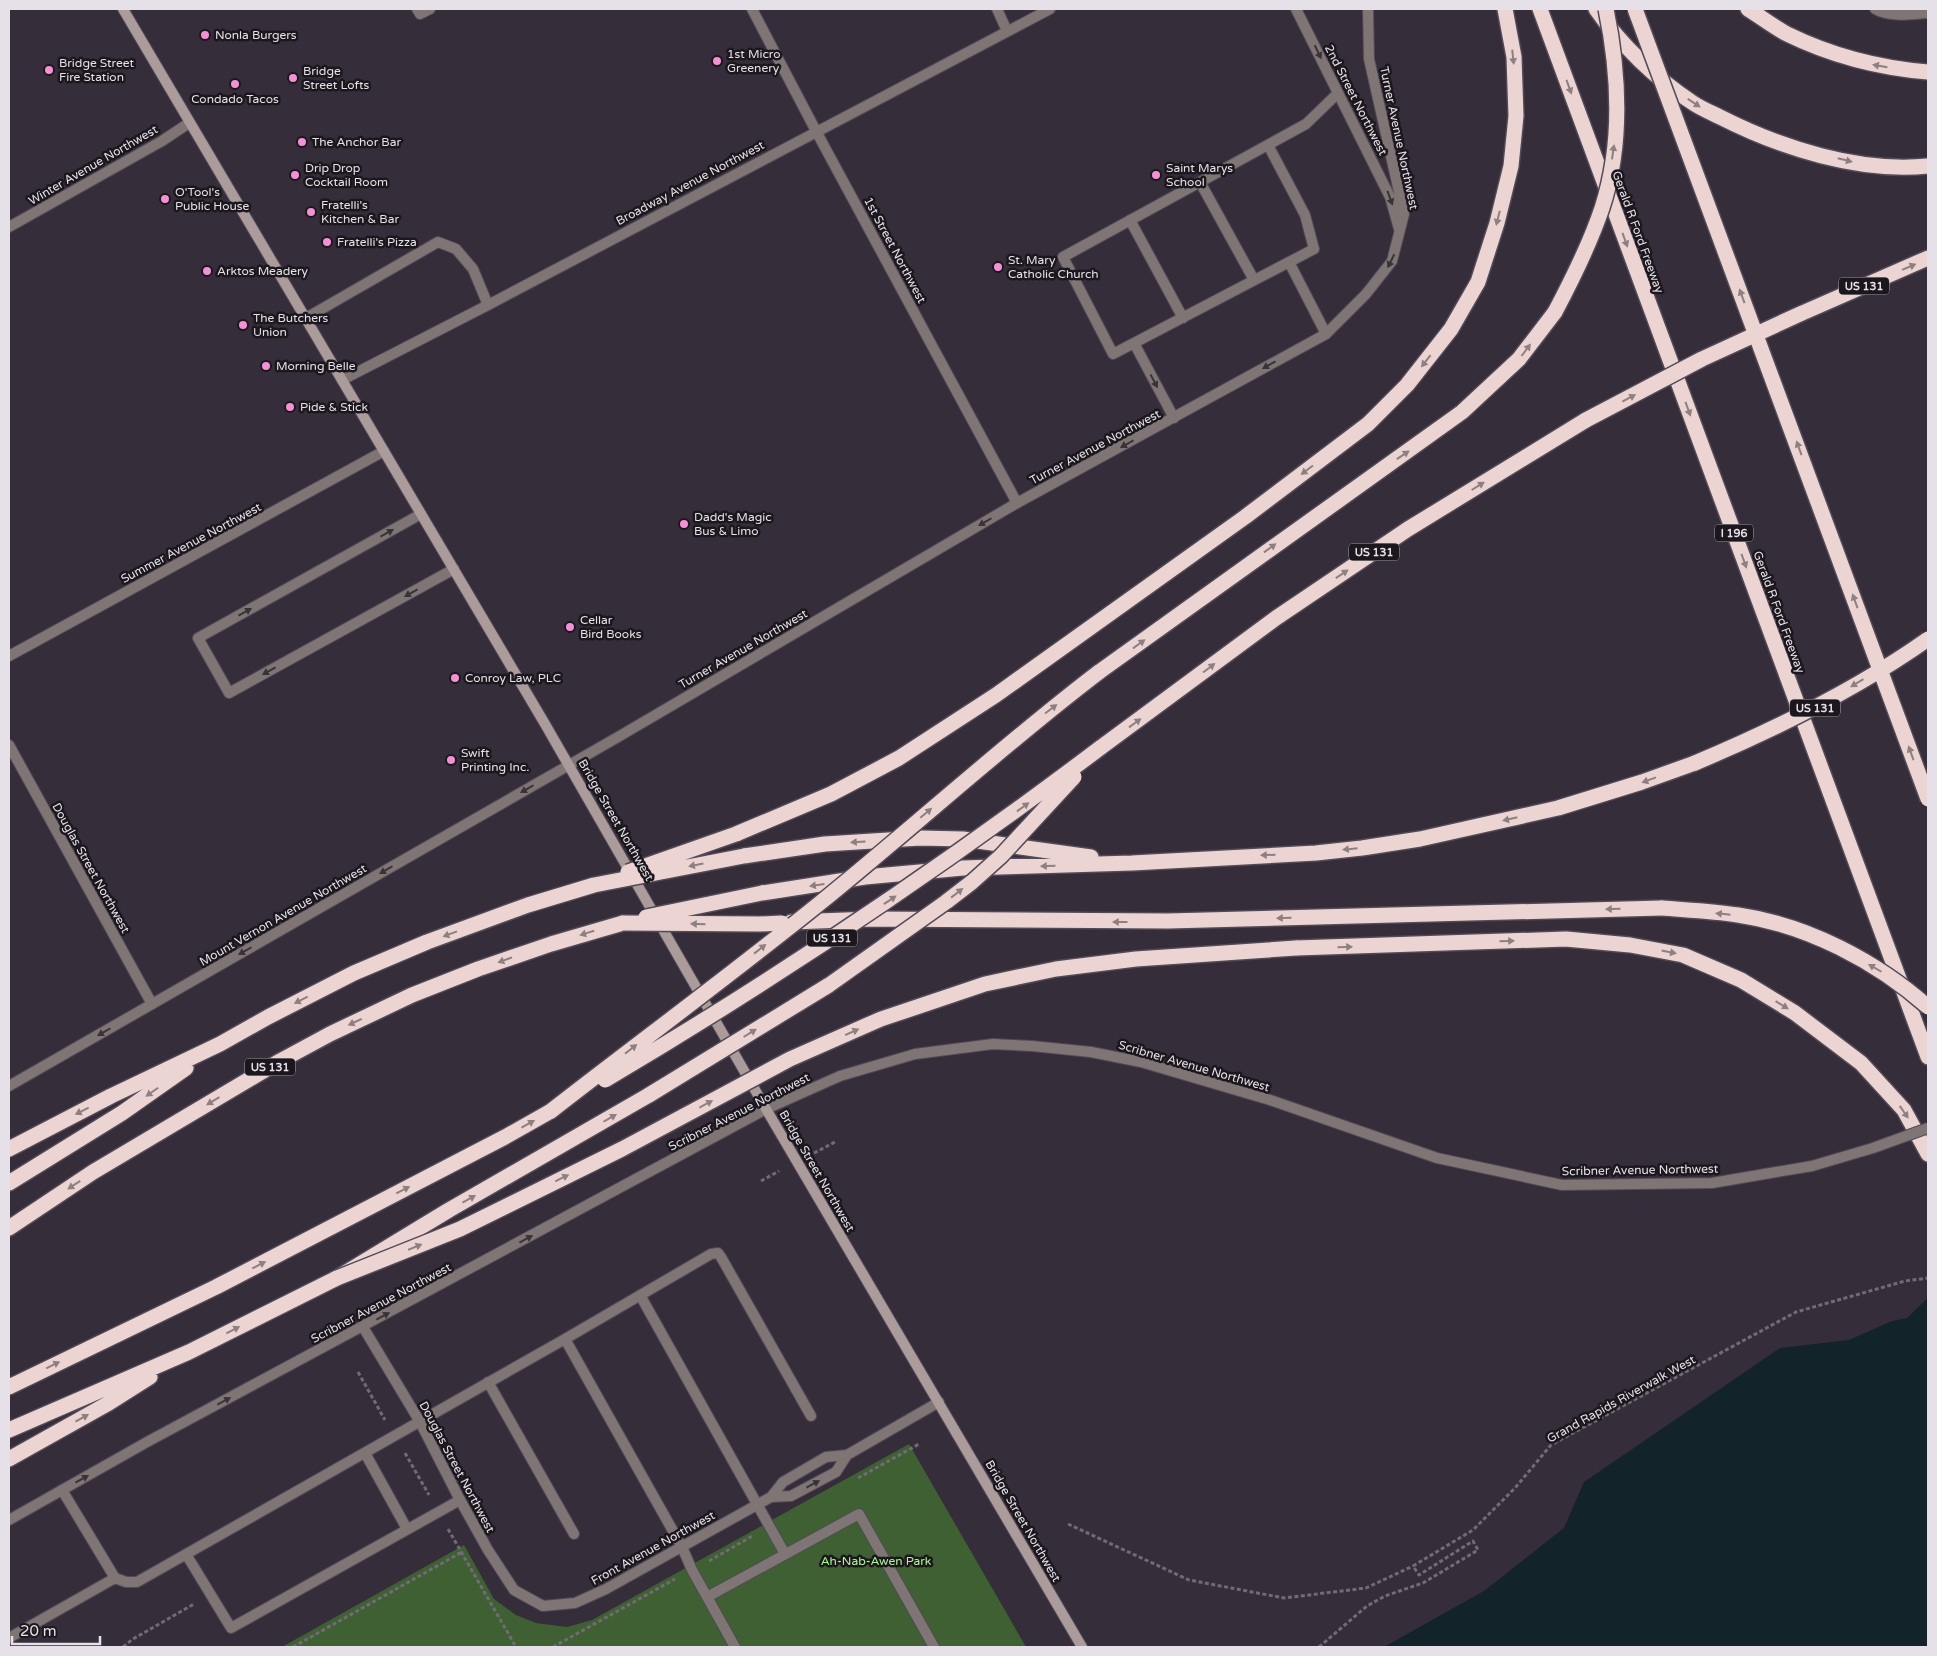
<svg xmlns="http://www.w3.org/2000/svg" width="1937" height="1656" font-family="'Varela Round',sans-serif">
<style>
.green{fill:#3e6033}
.water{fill:#122329}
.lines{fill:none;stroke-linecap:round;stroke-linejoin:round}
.service-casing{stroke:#524a56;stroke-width:12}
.minor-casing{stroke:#524a56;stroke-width:12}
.tertiary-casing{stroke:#524a56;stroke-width:12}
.secondary-casing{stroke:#524a56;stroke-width:12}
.motorway-casing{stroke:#524a56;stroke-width:18}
.path{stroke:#726a75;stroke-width:3;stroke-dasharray:4 2.5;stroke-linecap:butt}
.service{stroke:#7f7575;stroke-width:10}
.minor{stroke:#7f7575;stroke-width:10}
.tertiary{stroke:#7f7575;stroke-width:10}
.secondary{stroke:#ab9c9b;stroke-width:10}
.motorway{stroke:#ecd4d3;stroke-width:15}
.tertiary-bridge-casing{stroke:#524a56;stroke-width:12;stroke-linecap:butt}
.motorway-bridge-casing{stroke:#524a56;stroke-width:18;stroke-linecap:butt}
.tertiary-bridge{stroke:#7f7575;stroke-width:10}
.motorway-bridge{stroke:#ecd4d3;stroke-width:15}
.oneway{fill:#393337}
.oneway2{fill:#8e7f81}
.poi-dot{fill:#f291d6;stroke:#1b171d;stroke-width:2}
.labels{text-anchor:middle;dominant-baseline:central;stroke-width:5;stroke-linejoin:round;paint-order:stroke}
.shield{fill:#1b171d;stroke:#a9a4ac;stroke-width:1}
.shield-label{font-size:11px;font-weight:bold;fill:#e6e0e9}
.poi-label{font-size:12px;fill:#e6e0e9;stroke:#1b171d;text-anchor:start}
.street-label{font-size:12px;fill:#e6e0e9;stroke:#1b171d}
.park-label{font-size:12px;fill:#a9f890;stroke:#1b171d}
</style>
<rect width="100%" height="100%" fill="#362d3a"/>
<path class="green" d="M909 1444 1026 1647H282L464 1545 494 1599 516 1615 536 1623 567 1627 592 1620Z"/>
<path class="water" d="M1928 1298V1647H1384L1484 1591 1564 1528 1584 1482 1780 1348 1849 1340 1892 1321 1907 1318Z"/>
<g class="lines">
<defs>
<path id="service" d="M417 9 420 14 430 9
M997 9 1007 31
M1268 145 1305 215 1314 249 1113 354 1063 257 1306 124 1338 93
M1200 182 1254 280
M1130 220 1183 318
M1289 262 1326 334
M306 318 438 242 456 249 473 269 488 305
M1134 343 1174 418
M421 514 198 638 229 693 454 569
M640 1295 785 1554
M565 1339 711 1254 718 1253 721 1257 811 1416
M488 1382 574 1534
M365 1453 407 1529
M62 1490 115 1578 126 1582H137L565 1339 682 1547 692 1570 735 1647
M186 1554 231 1628 460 1500
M707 1597 859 1514 934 1647
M9 1638 115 1578"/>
<path id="minor" d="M752 9 816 131 1017 503
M9 656 384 451
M9 745 152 1004
M363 1327 420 1422 460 1500 488 1550 514 1590 543 1606 575 1603 606 1589 771 1497 783 1482 826 1457 847 1455 939 1402
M771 1497 791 1496 836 1472 847 1455"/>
<path id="tertiary" d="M1296 9 1390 197 1399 229
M1875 9C1891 18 1911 14 1928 13
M9 227 162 141 189 123
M342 380 488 305 1050 9
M9 1086 618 737 1017 503 1326 334 1366 294 1392 261 1404 214 1369 59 1368 9
M9 1520 147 1442 766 1109 840 1076 915 1054 993 1044 1032 1046 1091 1052 1141 1062 1270 1100 1437 1158 1562 1185 1712 1183 1812 1166"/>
<path id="secondary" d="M123 9 545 724 766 1109 1082 1647"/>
<path id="motorway" d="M1540 9 1928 1057
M1596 9C1621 45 1656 79 1693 103 1702 109 1712 113 1720 117 1781 148 1859 173 1928 166
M1748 9C1761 17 1774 27 1787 34 1832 56 1879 68 1928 72
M1800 314 1928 258
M1099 672 1462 412 1519 359 1555 312
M1100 748 1276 618 1408 529 1586 420
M736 834 831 794 899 758 996 695 1245 517 1368 424 1407 385 1451 329 1478 282 1497 223 1511 166 1516 116 1514 57 1505 9
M744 856 825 844 920 838 963 839 1091 857
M762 893 865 877 963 868 1132 863 1316 853 1362 848 1420 839 1558 808 1642 782 1695 763
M791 922 872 919 1168 921 1662 908
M1296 948 1566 939 1630 945 1683 955 1741 980 1795 1013 1861 1063 1904 1110 1928 1154
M9 1149 111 1096 220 1044 268 1017 354 973 427 942 528 905 594 885
M9 1183 122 1113 186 1068
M9 1228 93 1172 280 1061 330 1034 412 995 478 969 551 944 623 923
M9 1387 216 1287 505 1137 551 1111
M9 1430 189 1352 337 1278 449 1210 649 1095
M9 1459 109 1403 150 1377"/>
</defs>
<use href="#service" class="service-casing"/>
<use href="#minor" class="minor-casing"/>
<use href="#tertiary" class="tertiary-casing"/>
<use href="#secondary" class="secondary-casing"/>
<use href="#motorway" class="motorway-casing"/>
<path class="path" d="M814 1153 835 1142
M761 1181 779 1171
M358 1372 385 1420
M405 1453 429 1495
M858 1478 919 1444
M1068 1524 1189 1580 1284 1598 1366 1588 1413 1566
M448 1529 516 1647
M709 1561 754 1535
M123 1647 133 1639 194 1604
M293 1647 462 1552
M553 1647 675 1579
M1319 1647 1367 1606 1385 1596 1423 1583 1478 1550 1473 1541 1419 1575 1413 1566 1473 1530 1515 1488 1551 1445 1796 1312 1905 1281 1928 1278"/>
<use href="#service" class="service"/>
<use href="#minor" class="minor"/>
<use href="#tertiary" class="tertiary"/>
<use href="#secondary" class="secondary"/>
<use href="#motorway" class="motorway"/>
<defs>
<path id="tertiary-bridge" d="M1812 1166 1873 1148 1928 1128"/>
<path id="motorway-bridge" d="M1635 9 1928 799
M1555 312C1573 278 1590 244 1602 208 1623 144 1619 73 1606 9
M1586 420 1702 359 1800 314
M1695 763C1776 729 1856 690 1928 639
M628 872 736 834
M594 885 744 856
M1662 908C1687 910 1713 911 1738 915 1807 925 1876 961 1928 1007
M646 917 762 893
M623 923 760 924 782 923
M605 1080C776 979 941 868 1100 748
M649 1095 829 985 946 902 972 882 1001 856 1074 777
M551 1111C641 1041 732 974 820 903 914 827 1003 745 1099 672
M337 1278 460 1229 622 1149 790 1059 881 1019 985 984 1056 969 1136 959 1296 948"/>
</defs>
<use href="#tertiary-bridge" class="tertiary-bridge-casing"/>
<use href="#motorway-bridge" class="motorway-bridge-casing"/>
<use href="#tertiary-bridge" class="tertiary-bridge"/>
<use href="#motorway-bridge" class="motorway-bridge"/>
</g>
<defs><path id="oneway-solid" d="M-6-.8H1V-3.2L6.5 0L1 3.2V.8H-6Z" transform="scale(1.25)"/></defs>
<g class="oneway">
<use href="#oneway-solid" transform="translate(1318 52) rotate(64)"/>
<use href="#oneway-solid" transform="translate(1390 198) rotate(70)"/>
<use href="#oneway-solid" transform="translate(1391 261) rotate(116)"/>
<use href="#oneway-solid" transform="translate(1269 365) rotate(151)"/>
<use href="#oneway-solid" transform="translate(1154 381) rotate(62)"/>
<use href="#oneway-solid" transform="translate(1127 444) rotate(151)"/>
<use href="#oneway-solid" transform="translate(985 522) rotate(150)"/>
<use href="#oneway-solid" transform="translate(387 533) rotate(-29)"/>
<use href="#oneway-solid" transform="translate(411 593) rotate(151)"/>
<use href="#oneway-solid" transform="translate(245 612) rotate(-29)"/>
<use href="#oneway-solid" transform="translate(269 671) rotate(151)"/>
<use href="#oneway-solid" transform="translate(527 789) rotate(150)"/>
<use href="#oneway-solid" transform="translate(386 870) rotate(150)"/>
<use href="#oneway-solid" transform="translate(245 951) rotate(150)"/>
<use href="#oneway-solid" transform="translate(104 1032) rotate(150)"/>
<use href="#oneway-solid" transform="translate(526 1239) rotate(-28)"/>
<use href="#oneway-solid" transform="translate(383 1316) rotate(-28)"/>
<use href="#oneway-solid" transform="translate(224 1401) rotate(-28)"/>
<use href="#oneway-solid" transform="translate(82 1479) rotate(-29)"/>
<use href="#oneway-solid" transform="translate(813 1484) rotate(-28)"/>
</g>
<g class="oneway2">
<use href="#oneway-solid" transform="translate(1513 57) rotate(84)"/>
<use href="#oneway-solid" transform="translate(1880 66) rotate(-170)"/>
<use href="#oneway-solid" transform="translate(1569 87) rotate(70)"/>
<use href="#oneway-solid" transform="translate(1694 103) rotate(33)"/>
<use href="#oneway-solid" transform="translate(1613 152) rotate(-82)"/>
<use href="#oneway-solid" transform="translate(1845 160) rotate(14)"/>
<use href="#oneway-solid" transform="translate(1498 218) rotate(104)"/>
<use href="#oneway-solid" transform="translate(1625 240) rotate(70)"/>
<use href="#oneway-solid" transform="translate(1909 267) rotate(-23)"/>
<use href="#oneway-solid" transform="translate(1742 296) rotate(-110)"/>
<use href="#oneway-solid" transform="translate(1526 350) rotate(-53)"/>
<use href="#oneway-solid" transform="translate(1426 361) rotate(128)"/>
<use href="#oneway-solid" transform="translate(1629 398) rotate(-28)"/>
<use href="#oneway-solid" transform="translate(1688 409) rotate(70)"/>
<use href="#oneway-solid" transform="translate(1799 448) rotate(-110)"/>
<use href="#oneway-solid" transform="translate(1403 455) rotate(-34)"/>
<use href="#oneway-solid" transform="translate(1307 470) rotate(143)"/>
<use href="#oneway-solid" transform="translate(1478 486) rotate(-32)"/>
<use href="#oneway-solid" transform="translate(1270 548) rotate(-36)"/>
<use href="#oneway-solid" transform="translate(1744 561) rotate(70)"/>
<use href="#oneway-solid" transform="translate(1342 574) rotate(-34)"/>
<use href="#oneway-solid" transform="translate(1855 601) rotate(-110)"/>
<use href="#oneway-solid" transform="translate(1139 644) rotate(-36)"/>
<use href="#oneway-solid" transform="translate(1209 668) rotate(-37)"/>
<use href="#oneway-solid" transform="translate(1857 683) rotate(149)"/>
<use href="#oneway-solid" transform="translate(1051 709) rotate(-37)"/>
<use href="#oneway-solid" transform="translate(1135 723) rotate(-36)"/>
<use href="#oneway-solid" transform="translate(1911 753) rotate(-110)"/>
<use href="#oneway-solid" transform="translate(1649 780) rotate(160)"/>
<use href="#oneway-solid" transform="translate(1023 807) rotate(-36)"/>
<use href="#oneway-solid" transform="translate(926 813) rotate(-40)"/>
<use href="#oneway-solid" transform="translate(1510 819) rotate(167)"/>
<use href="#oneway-solid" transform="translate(858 842) rotate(176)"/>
<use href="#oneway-solid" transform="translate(1350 849) rotate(174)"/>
<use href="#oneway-solid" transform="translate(1268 855) rotate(178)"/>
<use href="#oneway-solid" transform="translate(696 865) rotate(169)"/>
<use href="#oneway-solid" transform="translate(1048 866) rotate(178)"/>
<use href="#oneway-solid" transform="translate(817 885) rotate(172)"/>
<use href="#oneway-solid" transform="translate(957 893) rotate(-38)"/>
<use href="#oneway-solid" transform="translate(890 900) rotate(-34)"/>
<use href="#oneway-solid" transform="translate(1613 909) rotate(179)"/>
<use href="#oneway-solid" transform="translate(1723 914) rotate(-174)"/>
<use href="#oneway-solid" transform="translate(1284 918) rotate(178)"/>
<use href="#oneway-solid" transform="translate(1120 922) rotate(180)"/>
<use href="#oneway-solid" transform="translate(698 924) rotate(-179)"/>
<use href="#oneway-solid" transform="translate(587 933) rotate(163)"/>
<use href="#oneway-solid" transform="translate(450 934) rotate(160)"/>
<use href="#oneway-solid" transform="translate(1507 941) rotate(-2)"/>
<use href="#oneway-solid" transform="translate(1345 947) rotate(-2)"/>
<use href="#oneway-solid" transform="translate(760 949) rotate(-38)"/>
<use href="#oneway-solid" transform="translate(1669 952) rotate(11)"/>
<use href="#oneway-solid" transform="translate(505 960) rotate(160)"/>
<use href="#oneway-solid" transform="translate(1875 968) rotate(-150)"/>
<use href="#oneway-solid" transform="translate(301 1000) rotate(153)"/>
<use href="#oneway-solid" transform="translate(1782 1005) rotate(31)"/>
<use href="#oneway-solid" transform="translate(355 1022) rotate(155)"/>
<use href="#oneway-solid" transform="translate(852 1032) rotate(-24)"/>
<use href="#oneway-solid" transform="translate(750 1033) rotate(-32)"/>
<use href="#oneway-solid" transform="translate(631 1049) rotate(-38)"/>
<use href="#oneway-solid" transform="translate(152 1092) rotate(145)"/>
<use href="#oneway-solid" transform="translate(213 1101) rotate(149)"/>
<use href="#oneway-solid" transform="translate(706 1104) rotate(-28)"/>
<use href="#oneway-solid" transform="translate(82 1111) rotate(153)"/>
<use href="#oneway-solid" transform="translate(1904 1112) rotate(55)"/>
<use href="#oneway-solid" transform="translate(610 1118) rotate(-30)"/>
<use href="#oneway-solid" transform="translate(528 1124) rotate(-29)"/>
<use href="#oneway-solid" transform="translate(562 1178) rotate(-26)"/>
<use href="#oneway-solid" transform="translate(74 1185) rotate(147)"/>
<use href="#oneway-solid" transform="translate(403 1190) rotate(-27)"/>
<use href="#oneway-solid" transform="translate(469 1199) rotate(-29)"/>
<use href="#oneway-solid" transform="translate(415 1247) rotate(-22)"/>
<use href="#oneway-solid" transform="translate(259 1265) rotate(-27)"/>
<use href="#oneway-solid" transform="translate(233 1330) rotate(-27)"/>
<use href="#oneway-solid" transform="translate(53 1365) rotate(-26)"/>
<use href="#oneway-solid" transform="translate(82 1418) rotate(-29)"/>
</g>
<g class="poi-dot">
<circle cx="205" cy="35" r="5"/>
<circle cx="717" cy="61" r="5"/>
<circle cx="49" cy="70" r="5"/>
<circle cx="293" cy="78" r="5"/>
<circle cx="235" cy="84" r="5"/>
<circle cx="302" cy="142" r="5"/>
<circle cx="295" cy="175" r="5"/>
<circle cx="1156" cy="175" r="5"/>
<circle cx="165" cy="199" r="5"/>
<circle cx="311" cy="212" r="5"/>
<circle cx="327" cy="242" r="5"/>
<circle cx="998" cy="267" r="5"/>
<circle cx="207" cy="271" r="5"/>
<circle cx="243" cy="325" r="5"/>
<circle cx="266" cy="366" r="5"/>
<circle cx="290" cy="407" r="5"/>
<circle cx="684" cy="524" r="5"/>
<circle cx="570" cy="627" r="5"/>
<circle cx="455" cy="678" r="5"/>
<circle cx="451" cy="760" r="5"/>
</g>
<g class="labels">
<g class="shield">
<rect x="1839" y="277.5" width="50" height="17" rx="4"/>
<rect x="1715" y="524.5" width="38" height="17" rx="4"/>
<rect x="1349" y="543.5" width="50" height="17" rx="4"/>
<rect x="1790" y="699.5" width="50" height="17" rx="4"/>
<rect x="807" y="929.5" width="50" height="17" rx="4"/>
<rect x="245" y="1058.5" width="50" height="17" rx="4"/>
</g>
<g class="shield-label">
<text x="1864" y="286">US 131</text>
<text x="1734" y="533">I 196</text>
<text x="1374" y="552">US 131</text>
<text x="1815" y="708">US 131</text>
<text x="832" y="938">US 131</text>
<text x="270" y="1067">US 131</text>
</g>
<g class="poi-label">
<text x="215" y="35">Nonla Burgers</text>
<text x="727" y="54">1st Micro<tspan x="727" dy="14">Greenery</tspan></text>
<text x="59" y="63">Bridge Street<tspan x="59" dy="14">Fire Station</tspan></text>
<text x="303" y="71">Bridge<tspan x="303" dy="14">Street Lofts</tspan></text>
<text x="235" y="99" text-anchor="middle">Condado Tacos</text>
<text x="312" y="142">The Anchor Bar</text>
<text x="305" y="168">Drip Drop<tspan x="305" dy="14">Cocktail Room</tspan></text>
<text x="1166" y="168">Saint Marys<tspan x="1166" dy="14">School</tspan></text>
<text x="175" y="192">O'Tool's<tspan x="175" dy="14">Public House</tspan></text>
<text x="321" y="205">Fratelli's<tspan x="321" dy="14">Kitchen &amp; Bar</tspan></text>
<text x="337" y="242">Fratelli's Pizza</text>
<text x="1008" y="260">St. Mary<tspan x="1008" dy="14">Catholic Church</tspan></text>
<text x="217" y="271">Arktos Meadery</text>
<text x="253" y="318">The Butchers<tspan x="253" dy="14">Union</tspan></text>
<text x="276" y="366">Morning Belle</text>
<text x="300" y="407">Pide &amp; Stick</text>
<text x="694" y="517">Dadd's Magic<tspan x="694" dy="14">Bus &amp; Limo</tspan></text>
<text x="580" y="620">Cellar<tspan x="580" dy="14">Bird Books</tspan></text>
<text x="465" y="678">Conroy Law, PLC</text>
<text x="461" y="753">Swift<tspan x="461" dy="14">Printing Inc.</tspan></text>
</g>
<g class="street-label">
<text transform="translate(1356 100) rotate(63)">2nd Street Northwest</text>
<text transform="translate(1399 138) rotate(78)">Turner Avenue Northwest</text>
<text transform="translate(93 165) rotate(-30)">Winter Avenue Northwest</text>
<text transform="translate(690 183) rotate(-28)">Broadway Avenue Northwest</text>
<text transform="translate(1638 232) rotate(70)">Gerald R Ford Freeway</text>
<text transform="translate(895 250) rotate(62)">1st Street Northwest</text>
<text transform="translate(1095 447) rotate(-28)">Turner Avenue Northwest</text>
<text transform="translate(191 543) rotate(-28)">Summer Avenue Northwest</text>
<text transform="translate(1779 612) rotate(70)">Gerald R Ford Freeway</text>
<text transform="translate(743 649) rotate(-30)">Turner Avenue Northwest</text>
<text transform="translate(616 820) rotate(60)">Bridge Street Northwest</text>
<text transform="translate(91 868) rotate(61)">Douglas Street Northwest</text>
<text transform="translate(283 915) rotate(-30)">Mount Vernon Avenue Northwest</text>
<text transform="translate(1194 1066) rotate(16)">Scribner Avenue Northwest</text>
<text transform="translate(739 1112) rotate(-27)">Scribner Avenue Northwest</text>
<text transform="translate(1640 1170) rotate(-1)">Scribner Avenue Northwest</text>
<text transform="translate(817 1171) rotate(60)">Bridge Street Northwest</text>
<text transform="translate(381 1303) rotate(-28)">Scribner Avenue Northwest</text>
<text transform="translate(1621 1399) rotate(-29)">Grand Rapids Riverwalk West</text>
<text transform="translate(457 1467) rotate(62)">Douglas Street Northwest</text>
<text transform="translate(1023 1521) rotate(60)">Bridge Street Northwest</text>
<text transform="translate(653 1548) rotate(-29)">Front Avenue Northwest</text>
</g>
<g class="park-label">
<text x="876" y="1561">Ah-Nab-Awen Park</text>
</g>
</g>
<rect width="1937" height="1656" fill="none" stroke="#e6e0e9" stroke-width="20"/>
<path d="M12 1636v8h88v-8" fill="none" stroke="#e6e0e9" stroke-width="2.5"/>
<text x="20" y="1636" font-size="15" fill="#e6e0e9" stroke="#1b171d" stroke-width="4" paint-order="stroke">20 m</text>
</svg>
